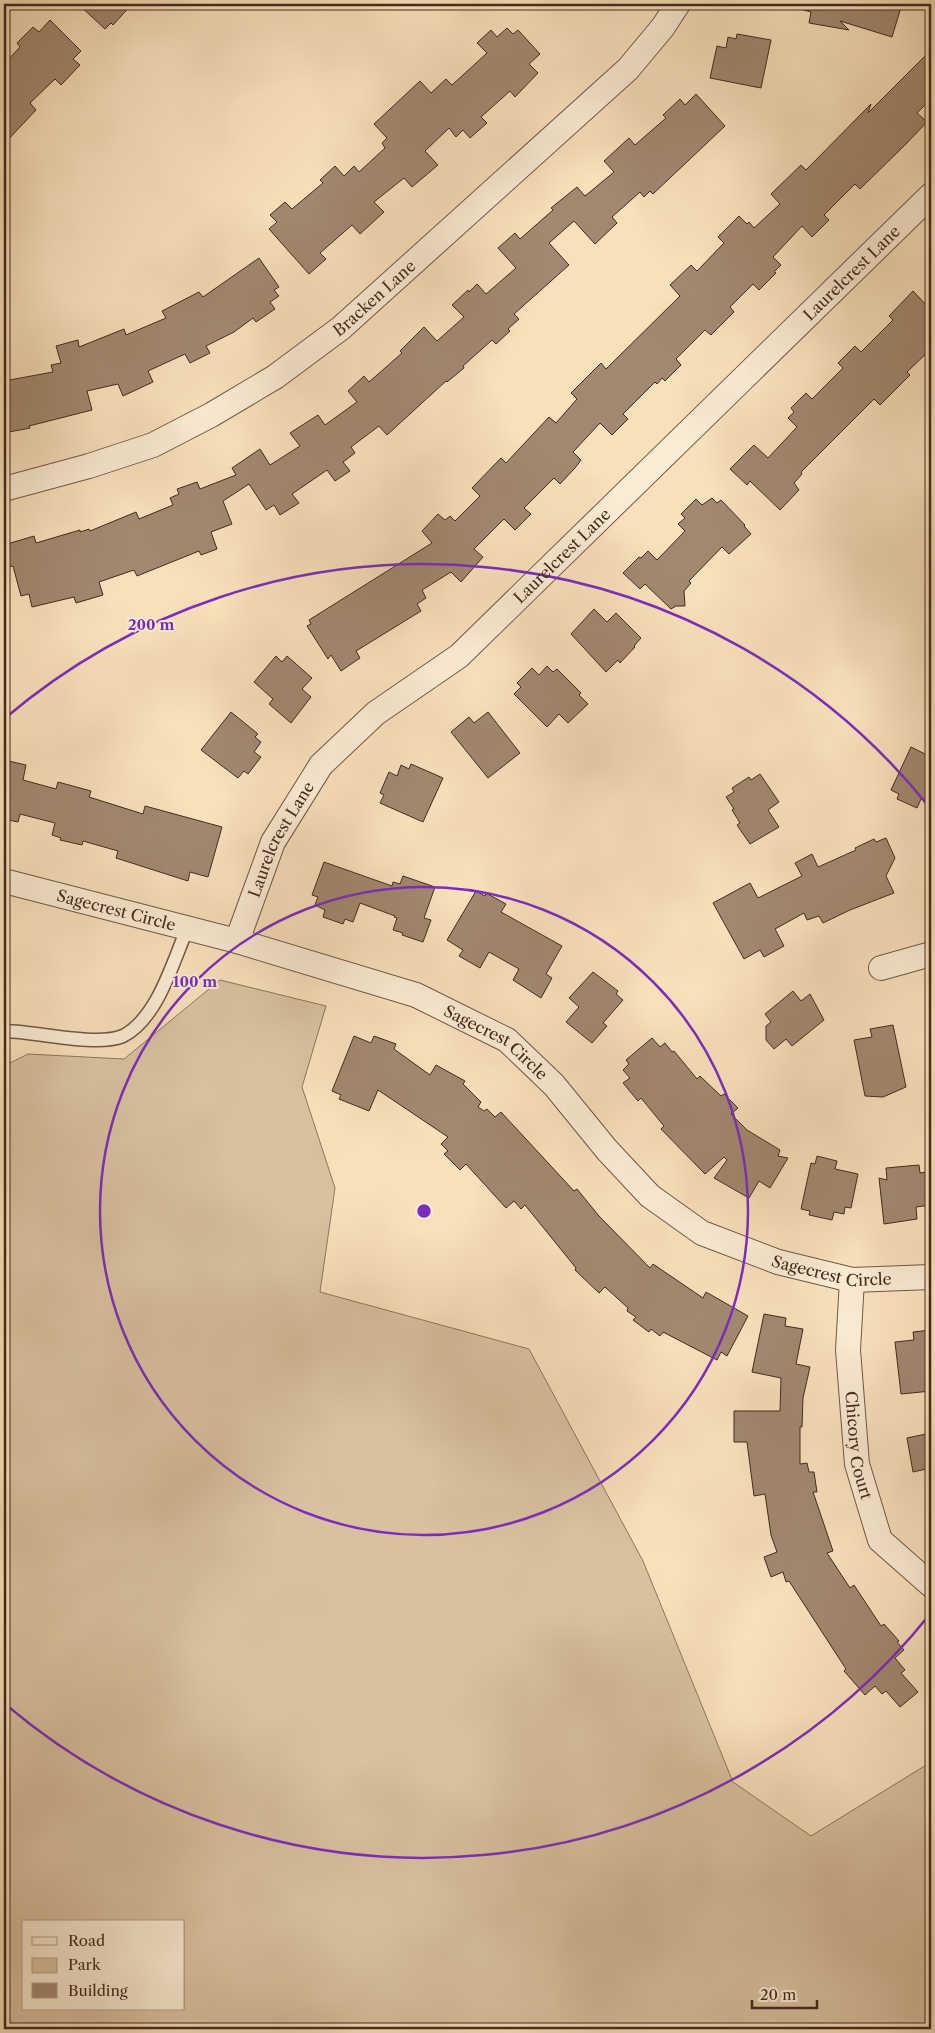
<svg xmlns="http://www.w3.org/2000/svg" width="935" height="2033" font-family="'Libre Caslon Text',serif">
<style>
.green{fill:#d9c1a0;stroke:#8e7560;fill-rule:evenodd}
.building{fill:#a28870;stroke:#44291f}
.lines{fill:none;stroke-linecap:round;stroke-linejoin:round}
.service-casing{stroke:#715746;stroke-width:15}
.minor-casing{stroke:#715746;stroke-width:26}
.service{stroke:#faebd3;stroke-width:12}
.minor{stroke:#faebd3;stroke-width:24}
.ring{fill:none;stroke:#7b2cbf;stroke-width:2.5}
.labels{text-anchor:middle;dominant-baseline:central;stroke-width:4;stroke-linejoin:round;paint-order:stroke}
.street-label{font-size:16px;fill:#44291f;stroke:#faebd3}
.centre{fill:#7b2cbf;stroke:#faebd3;stroke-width:2.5}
.ring-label{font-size:15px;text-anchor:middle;font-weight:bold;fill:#7b2cbf;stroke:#faebd3;stroke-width:4;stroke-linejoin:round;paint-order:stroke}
</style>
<rect width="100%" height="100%" fill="#f8e0bb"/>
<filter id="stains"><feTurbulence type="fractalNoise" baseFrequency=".004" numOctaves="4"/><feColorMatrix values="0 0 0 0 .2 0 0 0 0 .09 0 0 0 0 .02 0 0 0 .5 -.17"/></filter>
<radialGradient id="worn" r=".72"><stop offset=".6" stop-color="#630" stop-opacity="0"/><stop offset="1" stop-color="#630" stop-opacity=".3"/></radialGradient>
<path class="green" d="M220 980 326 1006 302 1087 335 1188 320 1292 529 1349 643 1561 733 1782 811 1836 931 1762V2029H4V1066L28 1054 124 1059ZM24 1922H184V2009H24Z"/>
<path class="building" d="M78 4H132L113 25 111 23 105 29Z
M797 4H902L892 37 840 21 849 30 809 23 811 12 797 8Z
M50 20 81 51 73 59 80 65 61 85 55 79 30 103 36 110 4 144V64L20 47 17 43 33 27 39 32Z
M507 28 513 34 518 30 540 54 529 64 538 73 515 97 510 91 481 117 487 123 470 138 463 130 456 137 449 128 425 151 438 165 412 187 404 178 374 202 384 212 360 234 352 225 320 253 326 259 309 274 269 229 277 222 270 215 285 202 292 209 323 183 320 180 335 166 344 176 354 166 359 172 385 148 382 143 387 138 374 124 420 81 431 93 446 79 452 85 487 53 477 43 491 30 497 37Z
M737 34 771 40 761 88 710 78 717 46 726 48 728 37 736 39Z
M931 50V99L917 113 927 122 905 145 860 189 855 184 824 215 829 220 812 237 802 226 773 257 781 265 774 272 776 273 759 290 753 284 730 307 734 312 711 335 705 330 676 359 681 365 665 381 662 378 657 384 655 382 623 414 628 419 612 435 600 423 573 452 581 460 575 468 560 484 554 478 524 508 531 514 515 530 504 519 474 549 483 557 461 582 451 572 422 590 426 598 417 604 421 611 356 651 360 658 341 671 331 655 328 659 307 626 311 624 309 620 432 543 422 531 438 514 445 520 450 516 455 521 480 496 472 488 501 458 506 463 549 417 556 423 577 399 571 393 601 363 606 369 680 296 670 285 691 265 697 271 724 243 718 237 739 216 747 224 749 222 754 228 780 204 771 194 801 165 806 170 871 104 868 113Z
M696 94 725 126 653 194 650 191 644 197 640 192 612 217 617 223 595 244 574 221 549 243 569 265 514 314 519 319 508 329 510 331 496 344 492 340 463 366 464 368 447 382 446 381 387 435 379 426 351 447 355 453 343 462 350 471 335 481 327 470 292 494 299 503 280 515 274 505 266 510 249 484 223 501 232 524 211 532 217 549 201 555 199 551 137 576 134 570 99 582 103 595 76 603 74 597 32 607 29 594 21 596 13 566 8 567 4 545 34 536 36 543 80 530V532L89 529 90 531 136 512 139 519 173 505 170 498 179 494 177 489 197 482 200 489 236 475 232 468 260 449 270 465 300 446 290 433 318 415 325 425 357 402 348 391 364 376 369 382 402 353 400 351 424 327 437 341 464 317 452 305 468 290 469 292 477 284 486 294 516 268 498 248 515 233 520 239 553 210 551 208 577 187 585 196 614 172 604 161 629 138 635 145 666 118 663 115 680 99 685 105Z
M259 258 279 287 274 290 279 296 270 302 275 309 256 322 253 318 234 332 206 346 210 353 190 363 185 354 148 371 153 382 123 396 118 384 87 391 92 410 29 426 30 428 9 432 8 427 4 428V381L53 372 51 365 61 363 56 346 78 340 79 347 124 329 126 335 166 318 162 311 199 292 203 297Z
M913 291 931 310V349L907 372 910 375 880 405 874 399 801 472 802 474 794 483 799 490 780 510 750 481 747 485 730 469 754 445 768 458 797 427 788 418 794 412 791 408 806 393 812 399 843 368 838 363 855 346 861 352 893 320 889 316Z
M712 498 717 503 721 500 745 525 744 526 751 534 729 554 722 547 689 581 691 583 684 591 685 606H676L671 609 645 584 640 589 623 573 639 557 641 558 648 551 657 560 685 531 678 524 685 518 681 514 696 499 702 505Z
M594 609 607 622 616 613 641 638 634 646 635 647 620 663 618 660 606 672 571 634Z
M276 656 282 662 287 656 312 678 302 689 311 697 291 723 269 704 273 699 254 682Z
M547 666 553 672 557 669 581 693 579 695 588 704 568 723 559 714 547 727 514 694 521 687 517 683 532 668 539 675Z
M231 712 258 734 255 737 261 742 254 752 261 757 248 774 244 771 238 778 201 750Z
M488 712 520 753 488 778 451 732 469 717 474 723Z
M911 747 931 757V804L921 799 917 808 897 799 899 794 891 790Z
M4 760 26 765 23 780 56 789 58 782 91 791 89 797 143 814 145 806 222 827 208 877 190 872 188 881 116 858 118 851 83 841 82 845 60 840 61 838 52 835 55 823 20 814 18 822 4 819Z
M411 764 443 778 423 822 380 803 384 795 380 793 389 772 397 776 401 765 409 769Z
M760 774 779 802 768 810 779 827 750 844 737 825 740 823 732 810 734 809 726 797 734 792 732 788 749 777 751 780Z
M886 838 895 858 886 876 894 893 850 910 823 923 819 916 807 920 804 913 775 929 784 946 764 957 760 950 744 959 713 903 750 883 758 898 802 876 795 863 812 854 818 867 856 850 855 848 874 839 876 842Z
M324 862 392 886 393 882 400 884 403 876 435 887 424 918 431 920 423 942 402 935 403 933 393 930 397 918 394 917 395 916 360 903 353 922 345 919 343 924 323 917 325 910 315 905 318 897 312 895Z
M476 891 485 896 486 893 506 904 501 912 562 946 546 974 552 978 541 998 513 980 519 969 489 952 480 968 459 956 463 950 447 940Z
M593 972 618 991 616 994 623 1000 603 1023 607 1026 592 1043 566 1022 579 1007 569 998Z
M793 991 801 1001 810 994 824 1020 792 1046 786 1039 774 1049 766 1040V1026L771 1022 765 1014Z
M893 1025 906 1087 883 1097 865 1096 854 1040 872 1037 870 1029Z
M354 1036 371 1043 374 1036 396 1044 394 1049 430 1075 436 1065 465 1081 463 1084 481 1102 478 1107 484 1111 487 1109 495 1117 501 1112 574 1191 577 1189 599 1216 650 1268 653 1264 703 1298 706 1292 748 1316 727 1356 721 1352 717 1360 663 1332 660 1336 651 1329 649 1332 633 1320 636 1317 627 1311 628 1308 605 1287 599 1293 575 1270 576 1268 525 1205 521 1209 514 1201 506 1208 466 1164 460 1170 444 1154 448 1151 441 1144 448 1137 378 1090 369 1111 339 1099 341 1095 332 1091Z
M652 1038 660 1047 665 1043 672 1052 674 1051 697 1079 700 1076 721 1096 724 1094 738 1108 731 1114 747 1130 780 1150 778 1156 788 1158 770 1188 759 1181 749 1198 714 1178 727 1160 724 1157 705 1174 661 1129 664 1126 641 1098 638 1101 623 1083 630 1078 623 1070 629 1064 626 1060Z
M817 1156 837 1161 835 1169 858 1174 851 1208 845 1207 844 1214 834 1212 832 1220 809 1215 810 1211 801 1209 811 1163 815 1164Z
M919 1165 920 1173 927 1172 931 1205 916 1207 917 1219 884 1224 879 1178 887 1180 886 1168Z
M764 1314 786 1318 785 1326 803 1329 796 1364 810 1367 803 1398 802 1427H800V1464L807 1463 809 1472H814L817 1492H813L833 1551 827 1553 850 1588 854 1585 881 1626 884 1624 899 1641 897 1642 904 1650 895 1658 905 1670 901 1673 918 1692 900 1707 886 1691 882 1694 875 1686 865 1695 844 1671 846 1669 789 1581 786 1582 783 1572 771 1577 764 1557 777 1552 771 1535 765 1494 754 1496 747 1442H734V1411H780L781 1378 752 1372Z
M931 1330V1391L901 1394 895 1342 914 1340 913 1332Z
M931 1433V1468L913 1472 907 1438Z"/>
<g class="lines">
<defs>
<path id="service" d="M4 1031C35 1032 65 1040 96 1040 104 1040 116 1039 123 1036 157 1019 173 962 187 929"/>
<g id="minor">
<path id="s1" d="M4 489 89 466 153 445 211 415 275 377 341 328 628 69 663 27 678 4"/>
<path id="s2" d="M4 881 237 941 416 995 507 1040 554 1085 607 1150 650 1196 702 1233 778 1262 852 1280 931 1277"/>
<path id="s3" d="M237 941 273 842 321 765 376 713 459 656 931 195"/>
<path d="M881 968 931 954"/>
<path id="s4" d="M852 1280 848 1350 857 1464 880 1540 931 1585"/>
</g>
</defs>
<use href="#service" class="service-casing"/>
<use href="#minor" class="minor-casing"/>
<use href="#service" class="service"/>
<use href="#minor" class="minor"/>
</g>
<g class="ring">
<circle cx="424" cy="1211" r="324"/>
<path d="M930 1614A647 647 0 0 1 4 1703M4 719A647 647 0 0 1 930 808"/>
</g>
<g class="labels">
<g class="street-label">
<text stroke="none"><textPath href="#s3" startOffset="921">Laurelcrest Lane</textPath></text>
<text stroke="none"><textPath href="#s1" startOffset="422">Bracken Lane</textPath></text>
<text stroke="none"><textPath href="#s3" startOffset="516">Laurelcrest Lane</textPath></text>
<text stroke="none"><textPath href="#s3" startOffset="111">Laurelcrest Lane</textPath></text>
<text stroke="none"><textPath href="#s2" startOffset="116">Sagecrest Circle</textPath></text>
<text stroke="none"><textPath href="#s2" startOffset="521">Sagecrest Circle</textPath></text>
<text stroke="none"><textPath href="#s2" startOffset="941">Sagecrest Circle</textPath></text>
<text stroke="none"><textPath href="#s4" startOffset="166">Chicory Court</textPath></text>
</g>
</g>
<circle cx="424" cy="1211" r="8" class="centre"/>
<g class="ring-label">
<text x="151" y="630">200 m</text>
<text x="195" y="987">100 m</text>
</g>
<rect width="935" height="2033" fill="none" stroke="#f8e0bb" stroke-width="20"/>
<rect x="5" y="5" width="925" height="2023" fill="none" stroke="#44291f" stroke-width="2.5"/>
<rect x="10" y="10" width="915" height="2013" fill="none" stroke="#44291f"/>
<rect x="22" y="1920" width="162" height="90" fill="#faebd3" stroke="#b19d8b"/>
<rect x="32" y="1937" width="25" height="8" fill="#faebd3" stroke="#b19d8b"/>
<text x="68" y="1946" font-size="15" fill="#44291f">Road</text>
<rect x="32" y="1958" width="25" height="15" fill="#d9c1a0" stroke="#b19d8b"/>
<text x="68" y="1970" font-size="15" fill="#44291f">Park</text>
<rect x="32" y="1983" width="25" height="15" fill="#a28870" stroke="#b19d8b"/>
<text x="68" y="1996" font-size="15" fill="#44291f">Building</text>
<path d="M752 2000v8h65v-8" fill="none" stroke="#44291f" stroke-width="2.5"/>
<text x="760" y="2000" font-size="15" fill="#44291f" stroke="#faebd3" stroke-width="4" paint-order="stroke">20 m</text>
<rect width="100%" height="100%" filter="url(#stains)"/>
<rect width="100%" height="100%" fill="url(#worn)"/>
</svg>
